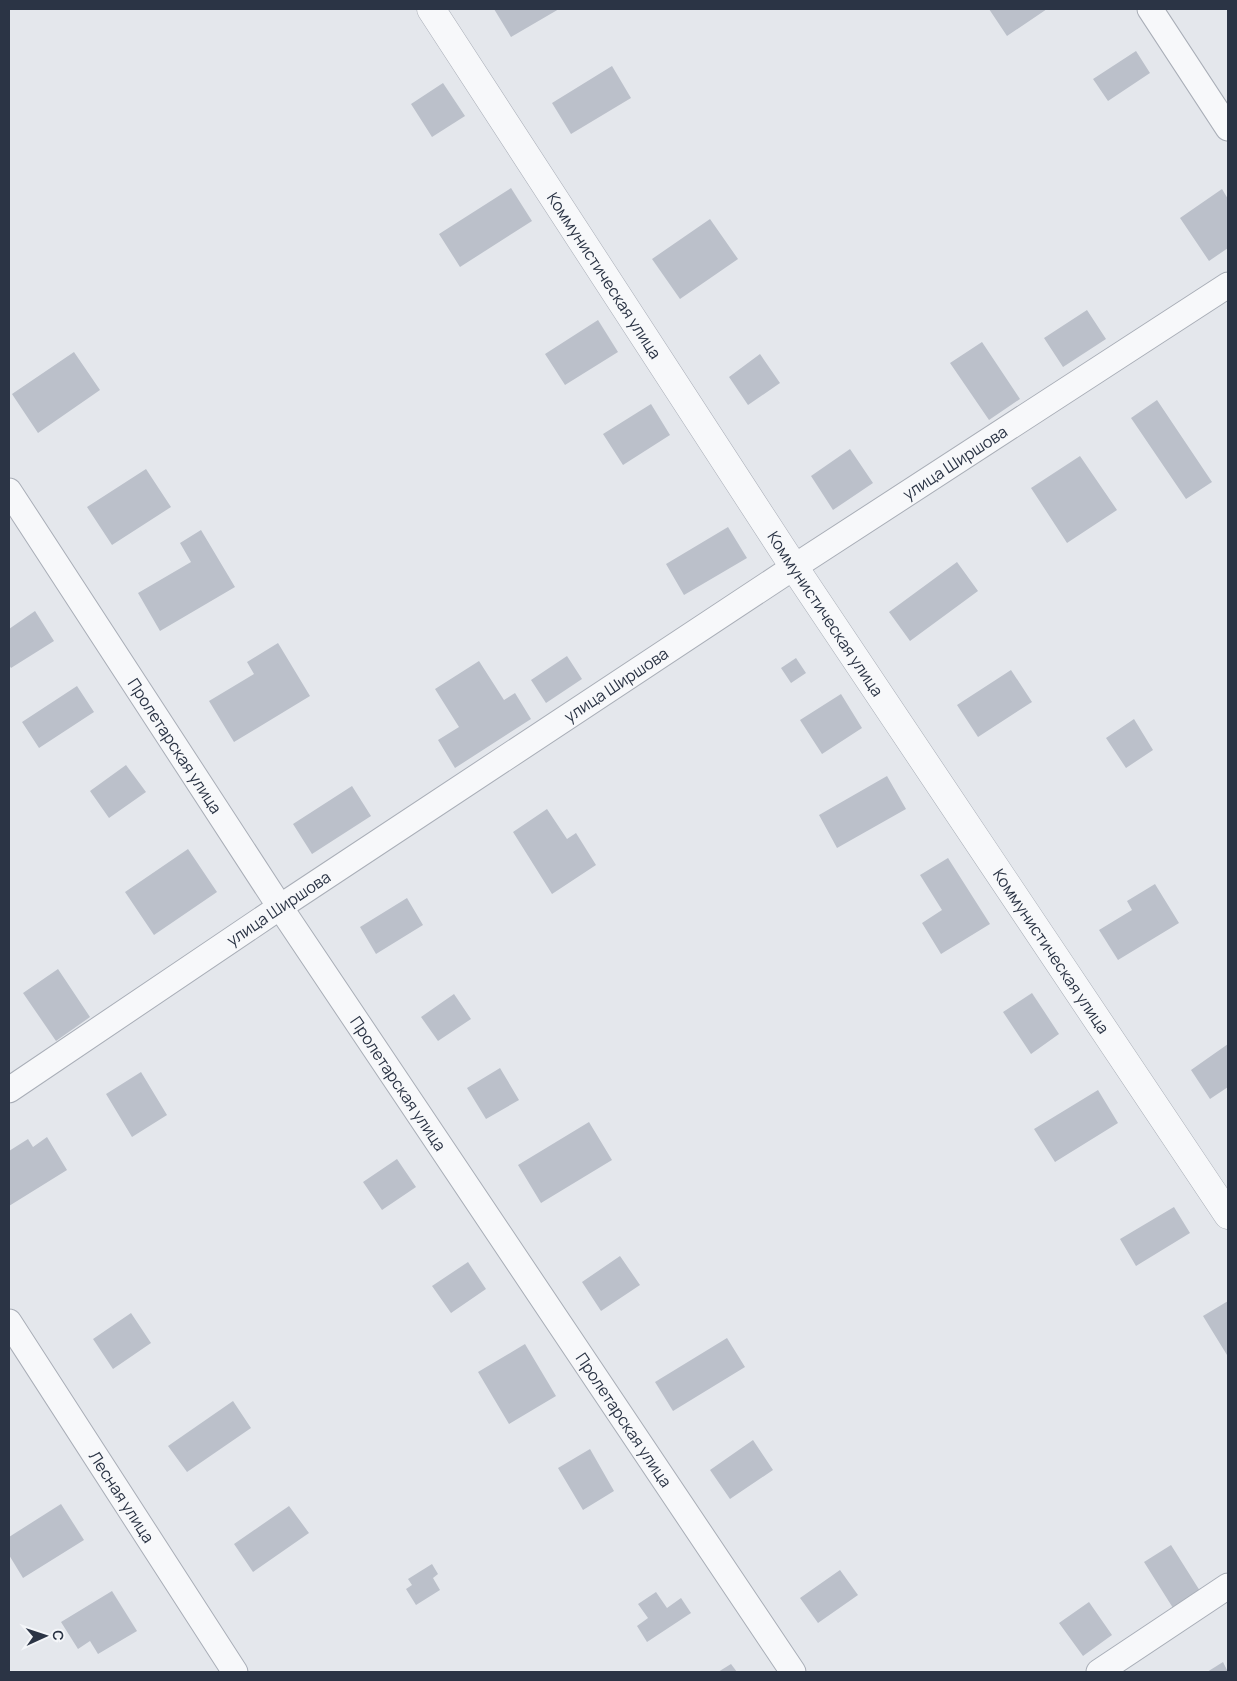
<svg xmlns="http://www.w3.org/2000/svg" width="1237" height="1681" font-family="Manrope,sans-serif">
<style>
.building{fill:#bbc0ca}
.lines{fill:none;stroke-linecap:round;stroke-linejoin:round}
.minor-casing{stroke:#a9aeb7;stroke-width:27}
.tertiary-casing{stroke:#a9aeb7;stroke-width:29}
.minor{stroke:#f7f8fa;stroke-width:25}
.tertiary{stroke:#f7f8fa;stroke-width:28}
.labels{text-anchor:middle;dominant-baseline:central;stroke-width:4;stroke-linejoin:round;paint-order:stroke}
.street-label{font-size:16px;fill:#2b3445;stroke:#f4f6f9}
</style>
<rect width="100%" height="100%" fill="#e4e7ec"/>
<path class="building" d="M494 9H559L511 37Z
M989 9H1047L1007 36Z
M1136 51 1150 73 1108 101 1093 79Z
M612 66 631 98 571 134 552 103Z
M443 83 465 116 432 137 411 104Z
M511 188 532 221 460 267 439 234Z
M1222 189 1228 199V248L1209 261 1180 218Z
M710 219 738 259 680 299 652 259Z
M1087 310 1106 339 1063 367 1044 338Z
M598 320 618 352 565 385 545 354Z
M982 342 1020 399 989 420 950 363Z
M74 352 100 390 38 433 12 394Z
M760 354 780 383 748 405 729 377Z
M1157 400 1212 482 1186 499 1131 418Z
M651 404 670 435 623 465 603 434Z
M850 449 873 483 833 510 811 476Z
M1080 456 1117 510 1067 543 1031 488Z
M146 469 171 507 112 545 87 507Z
M728 527 747 558 684 595 666 564Z
M201 530 235 587 160 631 138 593 191 562 180 543Z
M957 562 978 591 910 641 889 612Z
M35 611 54 641 11 668 9 665V629Z
M278 643 310 696 234 742 209 701 254 674 247 662Z
M567 656 582 679 546 703 531 680Z
M796 658 806 673 791 683 781 668Z
M479 661 504 700 515 693 531 719 455 768 438 740 459 727 435 689Z
M1011 670 1032 702 978 737 957 705Z
M77 686 94 712 39 748 22 722Z
M841 694 862 728 822 754 800 720Z
M1134 719 1153 750 1126 768 1106 738Z
M126 765 146 792 109 818 90 791Z
M887 776 906 809 837 848 819 815Z
M352 786 371 816 312 854 293 824Z
M547 809 567 839 576 833 596 865 552 894 513 832Z
M188 849 217 892 154 935 125 892Z
M948 858 990 924 941 954 922 923 942 910 920 875Z
M1155 884 1179 923 1118 960 1099 930 1132 910 1127 901Z
M407 898 423 925 376 954 360 927Z
M58 969 90 1017 56 1041 23 993Z
M1032 993 1059 1034 1031 1054 1003 1012Z
M454 994 471 1019 438 1041 421 1017Z
M1228 1044V1087L1210 1099 1191 1070Z
M500 1068 519 1100 486 1119 467 1088Z
M141 1072 167 1115 132 1137 106 1094Z
M1098 1090 1118 1123 1055 1162 1034 1129Z
M589 1122 612 1160 541 1203 518 1165Z
M47 1137 67 1170 9 1206V1151L28 1139 33 1147Z
M397 1159 416 1187 382 1210 363 1182Z
M1174 1207 1190 1233 1136 1266 1120 1239Z
M620 1256 640 1285 601 1311 582 1282Z
M468 1262 486 1289 451 1313 432 1286Z
M1228 1301V1355H1227L1203 1316Z
M131 1313 151 1343 113 1369 93 1339Z
M727 1338 745 1367 673 1411 655 1382Z
M525 1344 556 1396 509 1424 478 1372Z
M233 1401 251 1428 187 1472 168 1446Z
M753 1440 773 1470 730 1499 710 1470Z
M590 1449 614 1491 583 1510 558 1468Z
M61 1504 84 1540 23 1578 9 1555V1537Z
M289 1506 309 1533 253 1572 234 1544Z
M1171 1545 1200 1591 1173 1608 1144 1562Z
M432 1564 438 1574 433 1578 440 1590 416 1605 406 1589 412 1585 408 1579Z
M840 1570 858 1595 818 1623 800 1598Z
M112 1591 137 1631 98 1654 90 1641 78 1649 61 1622Z
M656 1592 667 1608 681 1598 691 1613 647 1642 637 1626 648 1618 638 1604Z
M1089 1602 1112 1635 1083 1656 1059 1623Z
M1223 1662 1228 1672H1207Z
M731 1664 737 1672H718Z"/>
<g class="lines">
<defs>
<g id="minor">
<path d="M1150 9 1228 128"/>
<path id="s1" d="M9 491 280 907 793 1672"/>
<path id="s2" d="M9 1090 280 907 794 567 1228 285"/>
<path id="s3" d="M9 1322 235 1672"/>
<path d="M1099 1672 1228 1586"/>
</g>
<g id="tertiary">
<path id="s4" d="M431 9 794 567 1228 1215"/>
</g>
</defs>
<use href="#minor" class="minor-casing"/>
<use href="#tertiary" class="tertiary-casing"/>
<use href="#minor" class="minor"/>
<use href="#tertiary" class="tertiary"/>
</g>
<g class="labels">
<g class="street-label">
<text stroke="none"><textPath href="#s4" startOffset="318">Коммунистическая улица</textPath></text>
<text stroke="none"><textPath href="#s2" startOffset="1135">улица Ширшова</textPath></text>
<text stroke="none"><textPath href="#s4" startOffset="722">Коммунистическая улица</textPath></text>
<text stroke="none"><textPath href="#s2" startOffset="730">улица Ширшова</textPath></text>
<text stroke="none"><textPath href="#s1" startOffset="304">Пролетарская улица</textPath></text>
<text stroke="none"><textPath href="#s2" startOffset="325">улица Ширшова</textPath></text>
<text stroke="none"><textPath href="#s4" startOffset="1128">Коммунистическая улица</textPath></text>
<text stroke="none"><textPath href="#s1" startOffset="709">Пролетарская улица</textPath></text>
<text stroke="none"><textPath href="#s1" startOffset="1114">Пролетарская улица</textPath></text>
<text stroke="none"><textPath href="#s3" startOffset="208">Лесная улица</textPath></text>
</g>
</g>
<rect width="1237" height="1681" fill="none" stroke="#2b3445" stroke-width="20"/>
<g transform="translate(45 1636) rotate(87)" stroke="#f4f6f9" stroke-width="4" paint-order="stroke">
<path d="M0-4L9 19L0 12L-9 19Z" fill="#2b3445"/>
<text y="-8" font-size="14" font-weight="bold" text-anchor="middle" fill="#2b3445">С</text>
</g>
</svg>
